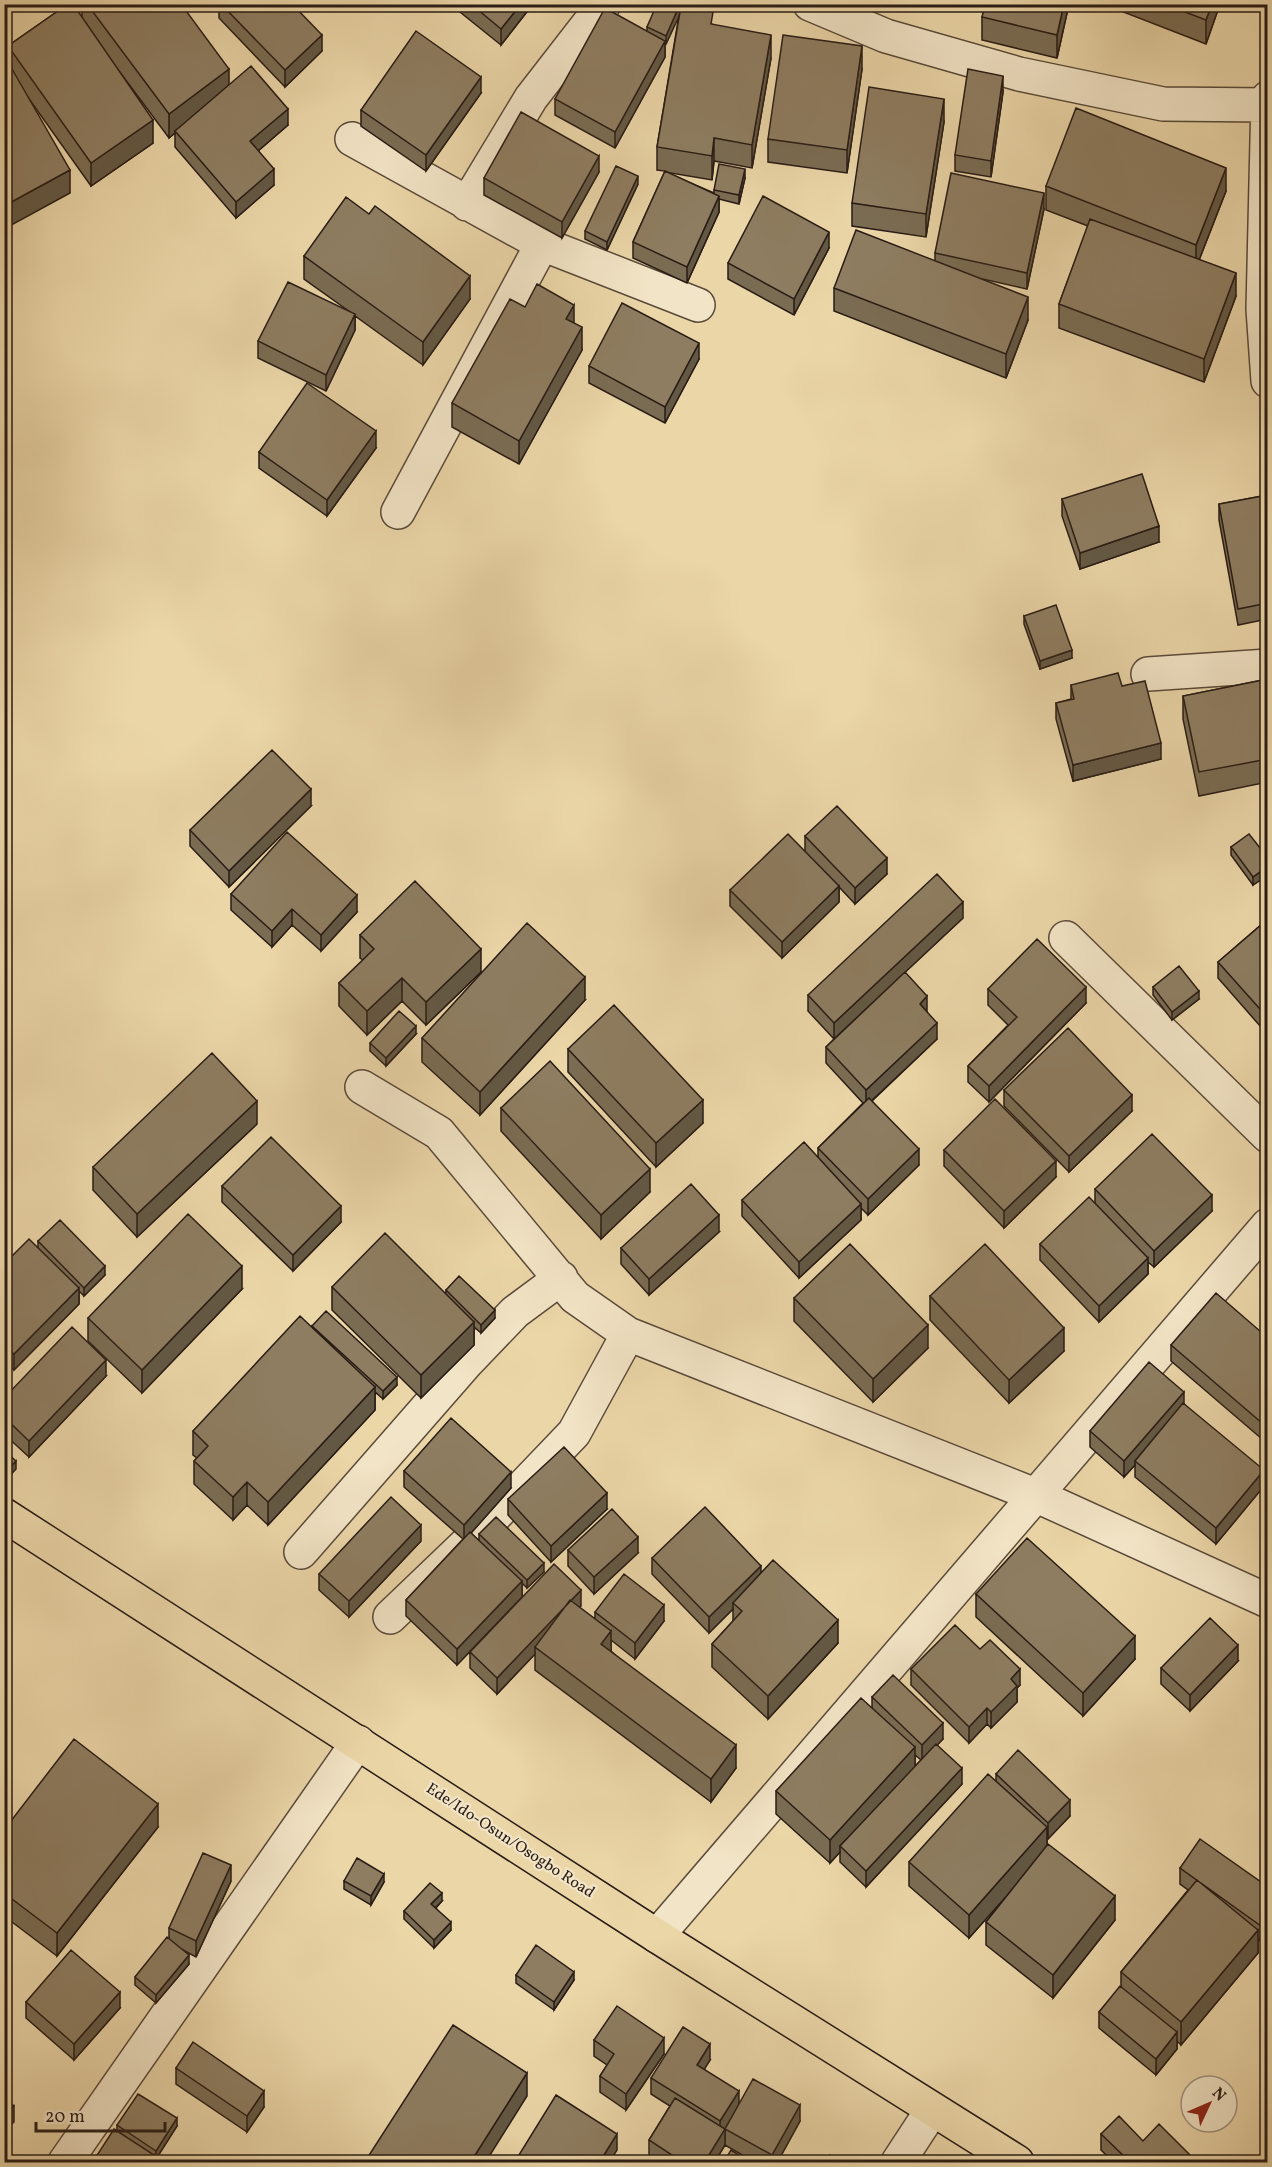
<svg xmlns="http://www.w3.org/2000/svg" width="1272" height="2167" font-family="Vollkorn,serif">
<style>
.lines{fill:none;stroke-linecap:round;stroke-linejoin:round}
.minor-casing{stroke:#5a4a3a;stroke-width:36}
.major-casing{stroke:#291c15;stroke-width:36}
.minor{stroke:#f2e4c6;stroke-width:33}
.major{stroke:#ebd6a8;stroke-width:33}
.wall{fill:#7a6c53;stroke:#291c15;stroke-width:1.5;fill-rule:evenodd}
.shaded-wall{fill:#635844;stroke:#291c15;stroke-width:1.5}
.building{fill:#8e7d61;stroke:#291c15;stroke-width:1.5}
.labels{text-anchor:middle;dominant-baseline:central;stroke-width:4.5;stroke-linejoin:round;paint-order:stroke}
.street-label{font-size:16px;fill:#291c15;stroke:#f2e4c6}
</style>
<rect width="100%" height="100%" fill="#ebd6a8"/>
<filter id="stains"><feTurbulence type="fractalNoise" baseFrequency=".00333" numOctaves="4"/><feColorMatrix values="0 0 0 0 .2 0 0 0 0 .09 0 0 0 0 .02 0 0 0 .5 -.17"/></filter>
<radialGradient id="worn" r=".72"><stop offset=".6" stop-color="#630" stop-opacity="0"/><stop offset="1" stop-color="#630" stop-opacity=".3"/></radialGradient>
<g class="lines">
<defs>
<path id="minor" d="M810 4 886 36 1019 74 1163 104 1268 105
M1268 98 1263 309 1268 381
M352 139 542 244 698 305
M467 204 531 98 604 4
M398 512 542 244
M1148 674 1268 666
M1066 938 1268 1136
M362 1087 439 1133 575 1297 628 1334 1035 1495 1268 1601
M301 1552 468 1361 515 1312 561 1278
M390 1617 485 1526 574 1433 628 1334
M657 1936 1268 1225
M65 2162 358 1742
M898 2162 932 2110"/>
<path id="major" d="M4 1515 657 1936 1017 2162"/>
</defs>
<use href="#minor" class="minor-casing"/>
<use href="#major" class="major-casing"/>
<use href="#minor" class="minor"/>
<use href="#major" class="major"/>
</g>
<path class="wall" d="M68 4H77L75 7 73 5 82 17V4H181L229 85 288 125 258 151 274 185 236 218 175 147V133L169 138 119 71 153 143 91 186 27 96 70 193 8 69V46Z
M219 4H292L322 51 285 87 219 18Z
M450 4H533L501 45Z
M682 4V7L771 58 752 168 714 161 712 180 665 172 714 193V190L745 178 739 204 719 199V212L687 283 633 258V242L665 171 657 170V147L679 15 666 44 665 43V57L615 148 555 115V99L647 31V27Z
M1069 4 1057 58 982 40V17Z
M1103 4H1220L1206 44Z
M862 69 847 173 768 162V139Z
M1003 92 991 177 955 171V155Z
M481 93 426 171 361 126V110Z
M944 122 926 237 852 226V203Z
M599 172 562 238 484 195V178Z
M638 184 607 250 585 239V231Z
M1046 186 1226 191 1199 260 1236 296 1204 382 1059 328V304L1088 226 1046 210Z
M1044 209 1027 289 983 279 1028 320 1006 378 834 311V288L935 261V253Z
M829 248 794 315 728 279V263Z
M304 256 470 299 423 365 355 316V330L326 391 258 358V341L350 312 304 279Z
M525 307 574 323 582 350 519 464 452 427V403Z
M699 359 665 423 589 383V366Z
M376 448 327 516 259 468V452Z
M1268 495V619L1238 625 1219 520V504Z
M1062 499 1159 542 1080 569 1062 516Z
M1024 616 1072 658 1040 669 1024 624Z
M1268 679V782L1199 796 1183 719V696Z
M1071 685 1122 686 1161 759 1073 781 1056 719V703L1071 699Z
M311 806 229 887 190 846V830Z
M805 836 887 874 855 904 839 887V902L782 958 730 906V890L805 851Z
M1231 847 1268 858 1253 885 1231 855Z
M231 894 357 912 321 951 292 925 272 947 231 910Z
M963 918 905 972 927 1012 937 1039 872 1101 919 1165 868 1215 861 1208V1220L799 1278 742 1216V1200L818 1157V1148L863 1103 826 1063V1047L834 1039 808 1011V995Z
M1268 919V1035L1218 978V962Z
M360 935 481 972 426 1025 402 1001 367 1035 339 1006V983L363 960 360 958Z
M1153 987 1199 999 1172 1020 1153 995Z
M988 989 1086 1003 989 1102 968 1082V1066L1008 1025 988 1005Z
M585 1000 480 1115 422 1062V1038Z
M416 1034 386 1066 370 1051V1043Z
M568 1049 703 1123 656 1167 568 1072Z
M1004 1090 1132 1111 1069 1172 1004 1106Z
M501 1108 650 1192 601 1239 501 1131Z
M257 1124 137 1237 93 1190V1167Z
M944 1150 1056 1177 1004 1228 944 1166Z
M222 1186 341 1222 293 1271 222 1202Z
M1095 1189 1212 1211 1154 1267 1148 1262V1274L1099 1322 1040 1260V1244L1095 1203Z
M719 1232 649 1295 621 1264V1248Z
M38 1241 105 1275 84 1296 79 1291V1304L14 1370 4 1361V1264L38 1248Z
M1268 1266V1302L1261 1296V1273Z
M332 1287 446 1293V1290L495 1318 481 1333 474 1327V1345L421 1398 332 1310Z
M242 1289 142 1393 88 1341V1318Z
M930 1296 1064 1351 1009 1403 930 1320Z
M794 1298 928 1348 873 1402 794 1321Z
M312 1326 397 1385 383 1399 375 1392V1410L268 1525 247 1505 233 1520 194 1484V1461L197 1458 193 1455V1431L312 1328Z
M1268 1338V1433L1262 1439 1171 1361V1345Z
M106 1376 29 1457 4 1434V1398Z
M1184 1404 1264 1486 1216 1544 1135 1477V1465L1124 1477 1090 1447V1431Z
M404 1471 511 1488 471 1533 479 1541V1534L544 1572 527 1588 522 1583V1597L457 1665 406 1616V1600L463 1539 404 1487Z
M508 1499 607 1509 551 1562 508 1515Z
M421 1541 349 1617 319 1590V1574Z
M568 1550 638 1553 594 1594 568 1566Z
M652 1558 761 1572 838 1643 768 1719 712 1667V1644L733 1621V1609L709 1633 652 1574Z
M976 1594 1135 1659 1083 1716 976 1617Z
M581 1606 579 1607 595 1619V1612L664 1621 635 1659 611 1640V1651L736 1768 711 1802 535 1670V1654L497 1694 470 1668V1652Z
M980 1649 1020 1685 1017 1688V1702L991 1728 987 1724 969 1743 911 1685V1669Z
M1238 1661 1190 1711 1161 1684V1668Z
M872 1697 943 1739 937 1745 962 1784 866 1887 840 1862V1852L830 1863 776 1814V1791L872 1708ZM915 1755 921 1760 915 1766Z
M996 1774 1070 1816 1048 1839 1047 1838V1844L1115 1920 1053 1998 986 1945V1922L1006 1896 969 1938 909 1886V1862L996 1781Z
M158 1827 57 1956 4 1916V1830Z
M1180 1868 1268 1887 1261 1942 1258 1939V1953L1181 2045 1177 2041V2049L1156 2075 1099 2028V2012L1121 1987V1972L1188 1890 1180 1884Z
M231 1881 196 1957 183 1950 189 1964 156 2003 135 1985V1977L169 1939V1928Z
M344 1881 384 1882 371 1905 344 1889Z
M442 1901 436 1908 451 1930 434 1948 404 1919V1911Z
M516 1975 574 1980 554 2010 516 1983Z
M26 2002 120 2008 74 2060 26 2018Z
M594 2040 664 2054 626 2110 600 2092V2076L607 2065 594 2056Z
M710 2060 704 2069 739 2105 800 2121 777 2163H756L725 2145V2129L731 2119 725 2129V2145L714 2163H659L649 2156V2140L670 2106 651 2094V2078Z
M176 2068 264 2107 247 2132 176 2084Z
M117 2125 177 2126 156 2159 154 2157V2163L117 2131Z
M1101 2134 1143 2141 1198 2163H1114L1101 2150Z"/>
<path class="shaded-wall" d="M521 4H533L501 45V29Z
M680 4H682V10L666 44V36Z
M1064 4H1069L1057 58V35Z
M1212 4H1220L1206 44V20Z
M322 35V51L285 87V70Z
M771 35V58L752 168V145Z
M665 41V57L615 148V132Z
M862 46V69L847 173V150Z
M229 69V92L175 131V133L169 138V114Z
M1003 76V92L991 177V161Z
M481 77V93L426 171V155Z
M944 99V122L926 237V214Z
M288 109V125L250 158V141Z
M153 120V143L91 186V163Z
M714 138V161L712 180V156Z
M599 156V172L562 238V222Z
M1226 168V191L1196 268V245Z
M274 169V185L236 218V202Z
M745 169V178L739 204V195Z
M70 170V193L4 229V206Z
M638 176V184L607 250V242Z
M1044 193V209L1027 289V273Z
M719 196V212L687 283V267Z
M829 232V248L794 315V299Z
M1236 273V296L1204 382V359Z
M470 276V299L423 365V342Z
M1028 297V320L1006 378V354Z
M574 305V328L566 319Z
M355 314V330L326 391V375Z
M582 327V350L519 464V441Z
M699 343V359L665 423V407Z
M376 431V448L327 516V500Z
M1159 526V542L1080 569V553Z
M1072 650V658L1040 669V661Z
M1161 743V759L1073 781V765Z
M311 789V806L229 887V871Z
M887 858V874L855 904V888Z
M1268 866V875L1253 885V877Z
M839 886V902L782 958V942Z
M357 895V912L321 951V935Z
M963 902V918L834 1039V1023Z
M292 909V925L272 947V931Z
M481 949V972L426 1025V1002Z
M585 977V1000L480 1115V1092Z
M402 978V1001L367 1035V1011Z
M1086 987V1003L989 1102V1086Z
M1199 991V999L1172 1020V1012Z
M927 996V1012L920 1004Z
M937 1023V1039L866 1106V1090Z
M416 1026V1034L386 1066V1058Z
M1132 1095V1111L1069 1172V1156Z
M703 1100V1123L656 1167V1143Z
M257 1101V1124L137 1237V1214Z
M919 1149V1165L868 1215V1199Z
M1056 1161V1177L1004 1228V1211Z
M650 1169V1192L601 1239V1215Z
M1212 1195V1211L1154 1267V1251Z
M861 1204V1220L799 1278V1262Z
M341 1206V1222L293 1271V1255Z
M719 1215V1232L649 1295V1279Z
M1148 1258V1274L1099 1322V1306Z
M105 1266V1275L84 1296V1288Z
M242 1266V1289L142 1393V1370Z
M79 1288V1304L14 1370V1354Z
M495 1310V1318L481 1333V1325Z
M474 1322V1345L421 1398V1375Z
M928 1325V1348L873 1402V1379Z
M1064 1328V1351L1009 1403V1380Z
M106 1360V1376L29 1457V1441Z
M397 1377V1385L383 1399V1391Z
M375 1387V1410L268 1525V1502Z
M1184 1392V1408L1135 1461V1465L1124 1477V1461Z
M1268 1417V1433L1262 1439V1423Z
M16 1461V1469L4 1482V1474Z
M1264 1470V1486L1216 1544V1528Z
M511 1472V1488L464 1541V1525Z
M247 1482V1505L233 1520V1497Z
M607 1493V1509L551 1562V1546Z
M421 1525V1541L349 1617V1601Z
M638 1537V1553L594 1594V1577Z
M544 1563V1572L527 1588V1580Z
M761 1566V1582L733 1603V1609L709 1633V1617Z
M522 1581V1597L457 1665V1649Z
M581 1590V1606L539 1650 535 1647V1654L497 1694V1678Z
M664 1605V1621L635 1659V1643Z
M838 1620V1643L768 1719V1696Z
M611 1631V1654L601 1644Z
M1135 1636V1659L1083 1716V1693Z
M1238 1645V1661L1190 1711V1695Z
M1020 1669V1685L1017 1688V1702L991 1728V1712L1011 1679Z
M987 1708V1724L969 1743V1727Z
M943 1723V1739L922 1761V1745Z
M736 1745V1768L711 1802V1779Z
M915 1747V1770L840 1846V1852L830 1863V1840Z
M962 1768V1784L866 1887V1871Z
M1070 1800V1816L1048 1839V1823Z
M158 1804V1827L57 1956V1933Z
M1047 1827V1851L969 1938V1915Z
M231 1865V1881L196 1957V1941Z
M384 1874V1882L371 1905V1896Z
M442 1893V1901L431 1912V1904Z
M1115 1896V1920L1053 1998V1975Z
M1268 1916V1932L1261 1942V1926Z
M451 1922V1930L434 1948V1940Z
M1258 1930V1953L1181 2045V2022Z
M189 1955V1964L156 2003V1995Z
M574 1972V1980L554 2010V2002Z
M120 1992V2008L74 2060V2044Z
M1177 2032V2049L1156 2075V2059Z
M664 2038V2054L626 2110V2094Z
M710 2044V2060L697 2081V2065Z
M527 2073V2096L485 2163H470Z
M264 2091V2107L247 2132V2116Z
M739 2091V2107L725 2129V2145L714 2163H704L720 2137V2121Z
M800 2105V2121L777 2163H772V2155Z
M14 2106V2122L4 2131V2115Z
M177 2118V2126L156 2159V2151Z
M617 2134V2150L609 2163H599Z
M154 2155V2163H149Z"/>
<path class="building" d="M68 4H73L153 120 91 163 8 46Z
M87 4H181L229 69 169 114Z
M221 4H292L322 35 285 70Z
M471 4H521L501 29Z
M657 4H680L666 36 647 27Z
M684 4H713V12L684 7Z
M985 4H1064L1057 35 982 17Z
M1164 4H1212L1206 20Z
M681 6 713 12 711 24 771 35 752 145 714 138 712 156 657 147Z
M605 8 665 41 615 132 555 99Z
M416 31 481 77 426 155 361 110Z
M783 35 862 46 847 150 768 139Z
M251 66 288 109 250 141 274 169 236 202 175 131Z
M12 69 70 170 4 206V73Z
M968 69 1003 76 991 161 955 155Z
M869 87 944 99 926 214 852 203Z
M1076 108 1226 168 1196 245 1046 186Z
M521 112 599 156 562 222 484 178Z
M719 164 745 169 739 195 714 190Z
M616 166 638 176 607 242 585 231Z
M665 171 719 196 687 267 633 242Z
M951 173 1044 193 1027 273 935 253Z
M763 196 829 232 794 299 728 263Z
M346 197 369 214 375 206 470 276 423 342 304 256Z
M1090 219 1236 273 1204 359 1059 304Z
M856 230 1028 297 1006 354 834 288Z
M288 282 355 314 326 375 258 341Z
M537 284 574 305 566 319 582 327 519 441 452 403 510 299 525 307Z
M622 303 699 343 665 407 589 366Z
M307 383 376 431 327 500 259 452Z
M1142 474 1159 526 1080 553 1062 499Z
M1268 495V603L1238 609 1219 504Z
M1056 605 1072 650 1040 661 1024 616Z
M1118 673 1122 686 1145 681 1161 743 1073 765 1056 703 1074 699 1071 685Z
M1268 679V759L1199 772 1183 696Z
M272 750 311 789 229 871 190 830Z
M837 806 887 858 855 888 805 836Z
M287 832 357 895 321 935 292 909 272 931 231 894Z
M788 834 839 886 782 942 730 890Z
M1249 834 1268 858V866L1253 877 1231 847Z
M937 874 963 902 834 1023 808 995Z
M415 881 481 949 426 1002 402 978 367 1011 339 983 374 949 360 935Z
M1268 919V1018L1218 962Z
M527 923 585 977 480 1092 422 1038Z
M1037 939 1086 987 989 1086 968 1066 1017 1017 988 989Z
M1179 966 1199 991 1172 1012 1153 987Z
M905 972 927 996 920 1004 937 1023 866 1090 826 1047Z
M614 1005 703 1100 656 1143 568 1049Z
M399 1011 416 1026 386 1058 370 1043Z
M1068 1028 1132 1095 1069 1156 1004 1090Z
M212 1053 257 1101 137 1214 93 1167Z
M550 1061 650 1169 601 1215 501 1108Z
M869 1098 919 1149 868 1199 818 1148Z
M995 1099 1056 1161 1004 1211 944 1150Z
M1152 1134 1212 1195 1154 1251 1095 1189Z
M271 1137 341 1206 293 1255 222 1186Z
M804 1142 861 1204 799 1262 742 1200Z
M691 1184 719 1215 649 1279 621 1248Z
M1089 1197 1148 1258 1099 1306 1040 1244Z
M188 1214 242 1266 142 1370 88 1318Z
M60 1220 105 1266 84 1288 38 1241Z
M385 1233 474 1322 421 1375 332 1287Z
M29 1239 79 1288 14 1354 4 1345V1264Z
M850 1244 928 1325 873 1379 794 1298Z
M985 1244 1064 1328 1009 1380 930 1296Z
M1268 1266V1279L1261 1273Z
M459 1276 495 1310 481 1325 446 1290Z
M1216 1293 1268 1338V1417L1262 1423 1171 1345Z
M326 1311 397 1377 383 1391 312 1326Z
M300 1316 375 1387 268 1502 247 1482 233 1497 194 1461 208 1446 193 1431Z
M72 1327 106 1360 29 1441 4 1417V1398Z
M1149 1362 1184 1392 1124 1461 1090 1431Z
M1183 1403 1264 1470 1216 1528 1135 1461Z
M451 1418 511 1472 464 1525 404 1471Z
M564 1447 607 1493 551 1546 508 1499Z
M4 1450 16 1461 4 1474Z
M391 1497 421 1525 349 1601 319 1574Z
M705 1507 761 1566 709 1617 652 1558Z
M612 1509 638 1537 594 1577 568 1550Z
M496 1517 544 1563 527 1580 479 1534Z
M470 1532 522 1581 457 1649 406 1600Z
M1027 1538 1135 1636 1083 1693 976 1594Z
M773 1560 838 1620 768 1696 712 1644 742 1611 733 1603Z
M554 1564 581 1590 497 1678 470 1652Z
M624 1574 664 1605 635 1643 595 1612Z
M570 1600 611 1631 601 1644 736 1745 711 1779 535 1647Z
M1210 1618 1238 1645 1190 1695 1161 1668Z
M955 1625 980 1649 990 1640 1020 1669 1011 1679 1017 1686 991 1712 987 1708 969 1727 911 1669Z
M893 1675 943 1723 922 1745 872 1697Z
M861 1698 915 1747 830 1840 776 1791Z
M74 1739 158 1804 57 1933 4 1893V1830Z
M936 1744 962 1768 866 1871 840 1846Z
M1018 1750 1070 1800 1048 1823 996 1774Z
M988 1774 1047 1827 969 1915 909 1862Z
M1200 1839 1268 1887V1916L1261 1926 1180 1868Z
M1048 1844 1115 1896 1053 1975 986 1922Z
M203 1853 231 1865 196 1941 169 1928Z
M357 1858 384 1874 371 1896 344 1881Z
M1197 1880 1258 1930 1181 2022 1121 1972Z
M430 1883 442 1893 431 1904 451 1922 434 1940 404 1911Z
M167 1937 189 1955 156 1995 135 1977Z
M536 1945 574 1972 554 2002 516 1975Z
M71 1950 120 1992 74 2044 26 2002Z
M1120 1986 1177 2032 1156 2059 1099 2012Z
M617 2006 664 2038 626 2094 600 2076 614 2054 594 2040Z
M453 2025 527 2073 470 2163H364Z
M683 2027 710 2044 697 2065 739 2091 720 2121 651 2078Z
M193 2042 264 2091 247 2116 176 2068Z
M753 2079 800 2105 772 2155 725 2129Z
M138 2094 177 2118 156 2151 117 2125Z
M556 2095 617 2134 599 2163H514Z
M4 2097 14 2106 4 2115Z
M675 2098 725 2129 704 2163H684L649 2140Z
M1119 2116 1143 2141 1159 2124 1198 2163H1131L1101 2134Z
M114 2129 154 2155 149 2163H92Z
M731 2150 751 2163H723Z
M830 2155 842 2163H825Z"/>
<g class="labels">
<g class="street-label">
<text transform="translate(510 1841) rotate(33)">Ede/Ido-Osun/Osogbo Road</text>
</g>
</g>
<rect width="1272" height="2167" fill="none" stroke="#ebd6a8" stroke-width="24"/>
<rect x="6" y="6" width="1260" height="2155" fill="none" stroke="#291c15" stroke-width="3"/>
<rect x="12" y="12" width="1248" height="2143" fill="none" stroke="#291c15" stroke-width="1.5"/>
<g transform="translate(1209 2104) rotate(46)"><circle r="28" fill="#f2e4c6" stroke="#a2947f" stroke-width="1.5"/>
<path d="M0-4.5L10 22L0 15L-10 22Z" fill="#8f2418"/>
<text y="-9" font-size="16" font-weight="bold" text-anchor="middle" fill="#291c15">N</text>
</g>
<path d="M36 2122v9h129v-9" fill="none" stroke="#291c15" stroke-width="3"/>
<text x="45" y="2122" font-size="18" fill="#291c15" stroke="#f2e4c6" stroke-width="4.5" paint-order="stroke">20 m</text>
<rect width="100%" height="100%" filter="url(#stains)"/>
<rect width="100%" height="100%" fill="url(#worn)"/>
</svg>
